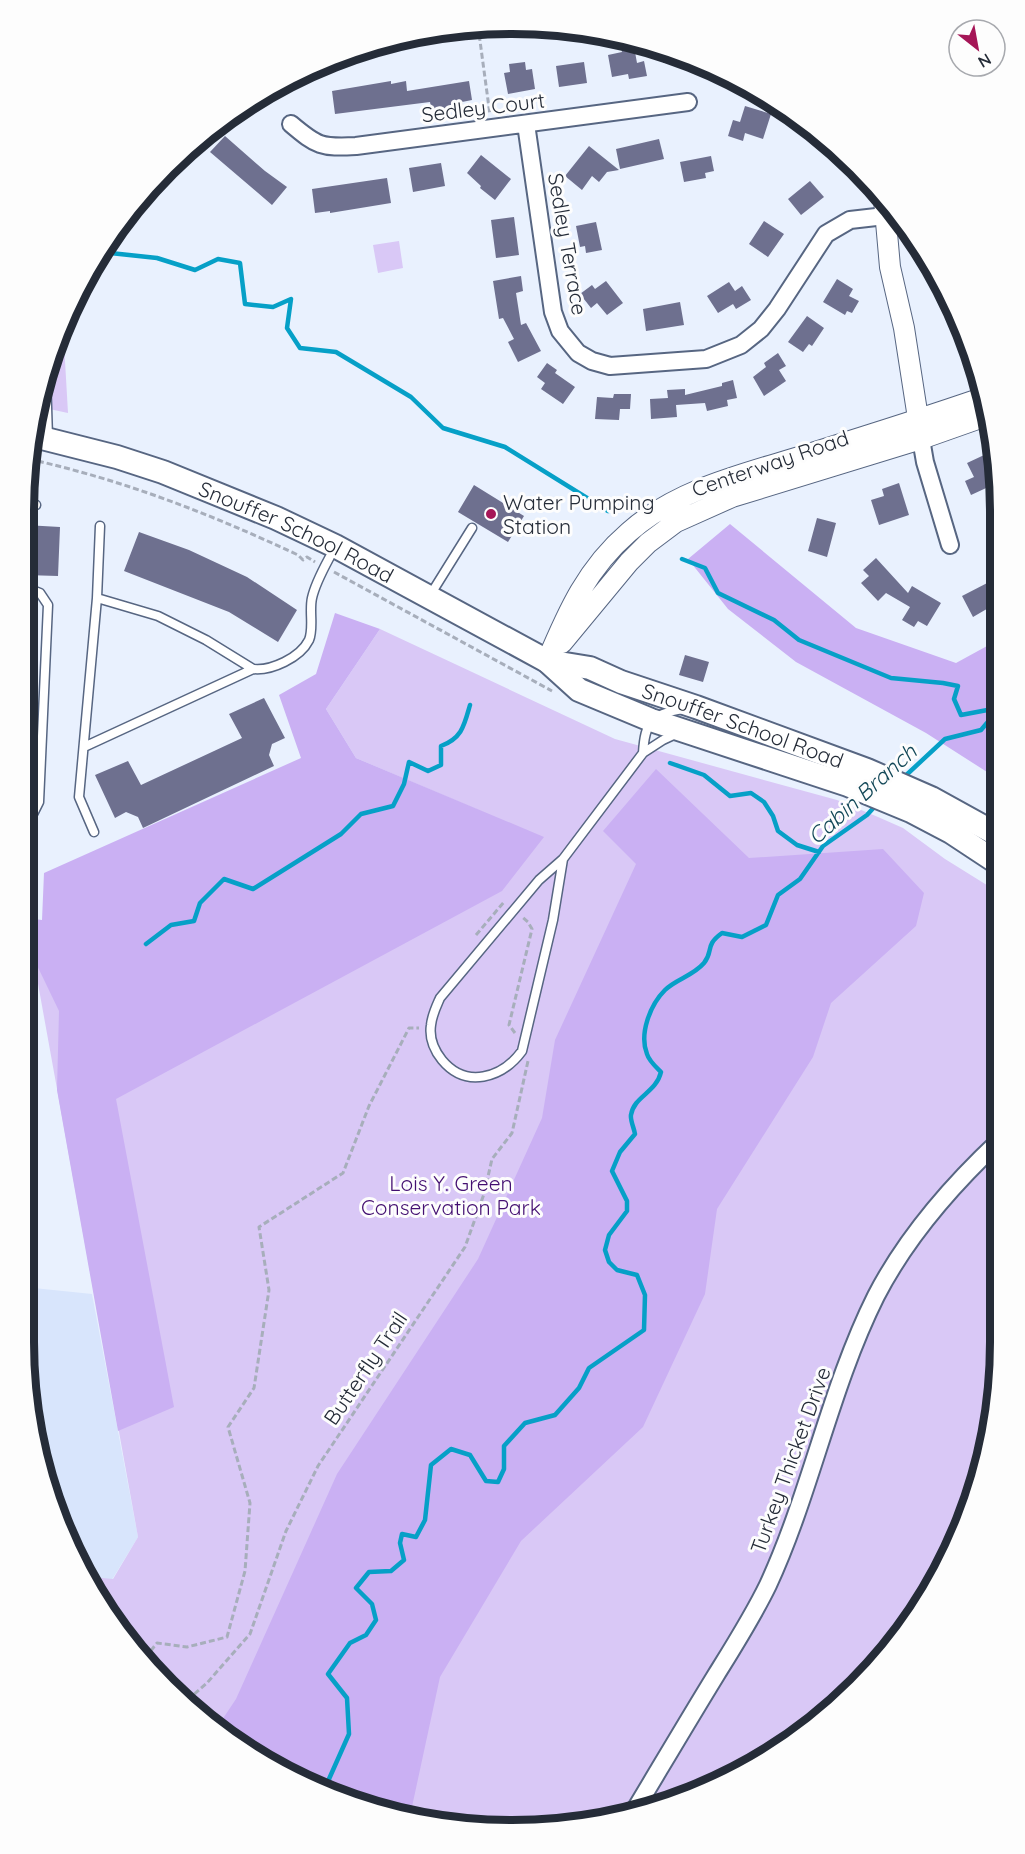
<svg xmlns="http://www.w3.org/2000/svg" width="1025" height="1854" font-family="Quicksand,sans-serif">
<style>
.built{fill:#d8e5fc}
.green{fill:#d9c8f6}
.forest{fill:#cab0f3}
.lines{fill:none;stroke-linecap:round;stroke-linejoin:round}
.stream{stroke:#06a0c7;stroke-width:4.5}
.building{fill:#6e708f}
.service-casing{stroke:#576682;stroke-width:11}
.minor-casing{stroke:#576682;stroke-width:20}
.tertiary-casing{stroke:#576682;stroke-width:22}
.secondary-casing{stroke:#576682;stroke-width:26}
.path{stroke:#a7aebb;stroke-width:3;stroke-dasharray:6 3;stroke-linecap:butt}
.service{stroke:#fff;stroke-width:8}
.minor{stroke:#fff;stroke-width:16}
.tertiary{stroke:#fff;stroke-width:20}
.secondary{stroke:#fff;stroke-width:22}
.poi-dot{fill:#a51657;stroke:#fdfdfd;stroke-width:2}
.labels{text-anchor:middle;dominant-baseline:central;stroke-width:6;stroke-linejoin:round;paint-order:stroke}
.street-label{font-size:21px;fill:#252c38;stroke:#fdfdfd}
.poi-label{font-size:21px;fill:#252c38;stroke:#fdfdfd;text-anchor:start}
.park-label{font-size:21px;fill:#430f71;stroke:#fdfdfd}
.water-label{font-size:22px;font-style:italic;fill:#134858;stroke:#fdfdfd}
.rim{fill:none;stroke:#252c38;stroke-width:8}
</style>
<rect width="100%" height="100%" fill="#e9f1fe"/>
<path class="built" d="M24 1287 92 1294 138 1537 102 1596 50 1498 24 1341Z"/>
<path class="green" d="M399 241 403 268 378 273 373 245Z
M63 326 68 413 40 407 50 356Z
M380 629 615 739 837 800 878 817 903 828 945 859 998 892 1000 1373 984 1468 935 1586 834 1709 699 1793 544 1829 386 1813 241 1747 125 1639 92 1577 113 1579 138 1537 33 956 476 809 356 758 326 709Z"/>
<path class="forest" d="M730 524 856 628 956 663 998 640V779L926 733 796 662 728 609 688 559Z
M335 613 380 629 326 709 356 758 544 837 502 891 116 1099 174 1407 118 1431 57 1090 59 1011 33 957 24 955 25 918 42 920 44 873 301 758 279 695 316 674Z
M656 769 749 858 883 849 924 893 916 926 831 1003 813 1057 717 1209 705 1294 643 1427 521 1541 440 1677 410 1816 386 1813 241 1747 218 1726 236 1699 337 1474 478 1259 542 1118 555 1040 636 864 603 831Z"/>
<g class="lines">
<path class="stream" d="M101 252 157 258 195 270 218 259 240 263 245 304 273 307 291 299 287 328 300 348 336 352 411 397 443 428 505 447 608 511
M682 559 705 568 718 593 774 620 799 640 891 678 943 683 958 686 954 699 961 715 998 708
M670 763 704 775 730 796 751 793 764 802 773 816 778 831 797 845 819 852
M902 779 945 739 981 730 998 710
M146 944 171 925 194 921 200 903 224 879 253 889 341 834 361 814 393 806 404 784 409 762 428 771 441 765V746C462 738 464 726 470 705
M330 1788 329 1779 349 1734 347 1698 328 1674 350 1643 366 1635 376 1620 372 1604 356 1588 369 1572 391 1571 404 1560 400 1543 402 1534 416 1537 425 1520 431 1465 451 1449 470 1455 486 1481 498 1482 504 1469V1446L525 1423 555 1415 579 1388 589 1368 644 1330 645 1295 637 1275 617 1270 609 1262 605 1250 609 1235 627 1211V1201L612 1171 620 1152 635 1134C634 1128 630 1120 631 1115 634 1096 656 1093 661 1072 656 1067 649 1061 647 1054 639 1034 650 1005 665 990 676 979 693 976 704 963 714 951 704 946 722 933L742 937 766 925 778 895 800 879 823 846 867 815 877 804"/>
</g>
<path class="building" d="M633 41 637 63 644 61 647 76 629 79 628 74 612 77 608 55 622 52 620 43Z
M662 48 670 50 691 59 663 63Z
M525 62 526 70 532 69 535 89 508 94 504 73 510 72 509 64Z
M584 62 587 83 559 87 556 66Z
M391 81V84L406 81 407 91 469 81 472 100 462 102 463 106 432 112 430 102 335 114 332 91Z
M745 106 771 114 763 139 745 133 743 141 728 136 733 120 740 122Z
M225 136 265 171 287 187 272 205 210 152Z
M659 139 664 159 620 169 616 149Z
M589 146 619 170 607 172 599 182 592 176 582 190 565 176Z
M481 155 511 179 495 200 480 188 481 186 467 173Z
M711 156 714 171 705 173 706 178 684 182 680 162Z
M441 163 445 186 413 192 409 168Z
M387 178 391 203 330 213V211L315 213 312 189Z
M810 181 824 197 801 215 788 199Z
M514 217 519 255 496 258 491 220Z
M764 221 784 234 768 257 749 244Z
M596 222 602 250 586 253 585 246 580 247 576 226Z
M521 276 523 291 516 293 521 325 526 323 541 351 518 362 508 342 514 339 503 318 499 319 493 281Z
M837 279 853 289 849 296 859 301 852 313 847 311 845 315 823 302Z
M606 281 623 303 607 315 597 303 591 308 580 294 592 285 595 289Z
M729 282 735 291 742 286 751 300 736 309 733 304 718 313 707 296Z
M680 302 684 325 646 331 643 309Z
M807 316 824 328 812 346 809 344 803 352 788 342Z
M778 353 786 366 779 370 786 381 764 396 753 377 766 367 764 363Z
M547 363 557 370 555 373 575 387 563 404 541 389 545 383 537 377Z
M733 380 737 398 727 400 728 406 707 411 705 403 676 405 677 417 651 419 650 399 668 398 667 390 685 389V395L722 386V383Z
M614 394H631L630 409H620L619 420 595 419 597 397 613 398Z
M997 449V483L971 495 965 481 974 477 967 463Z
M899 483 909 515 879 525 871 500 884 496 882 489Z
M474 485 524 516 508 542 458 512Z
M817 518 836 523 827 557 808 551Z
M25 525 60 527 58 576 25 575Z
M139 532 189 550 247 577 297 610 278 642 229 612 124 571Z
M876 558 908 593 912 586 941 603 927 626 918 621 914 627 902 620 910 607 886 593 878 601 861 583 869 576 863 570Z
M993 580 997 588V603L973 617 962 596Z
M25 627 36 628 34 667H25Z
M685 655 709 662 703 682 679 675Z
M264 698 285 738 272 744 269 755 274 766 143 828 138 817 126 812 115 818 95 775 128 761 141 785 242 738 229 714Z"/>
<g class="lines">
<defs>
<path id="service" d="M46 376 48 438
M25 504 36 505
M429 597 472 528
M97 598 100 526
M84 747 253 669
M643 753C645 722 651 714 683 709
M25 820 32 816 39 802 48 605 40 593 25 587
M94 832 79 797 97 598 158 616 206 640 253 669C271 671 300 658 309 640 314 628 309 611 312 598 316 580 327 563 335 547
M563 859 553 920 522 1051C502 1078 466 1089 442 1060 434 1050 429 1038 431 1025 432 1015 436 1007 440 998L539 880 563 859 643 753 663 740 678 733
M25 895C34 885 34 872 25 862"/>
<path id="minor" d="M291 124C317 146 321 148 356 146L688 102
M526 124 553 312 560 331 578 353 592 361 610 366 706 359 741 345 761 329 777 309 826 234 850 220 885 216
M921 439 925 462 950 545
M636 1808C663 1763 689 1719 716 1675 734 1646 753 1616 768 1585 811 1492 830 1388 876 1296 907 1236 951 1186 999 1141"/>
<path id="tertiary" d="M884 199 890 267 904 328 920 431
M562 643 629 562 648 543 676 522 732 497 921 439 989 415
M547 661C568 611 587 568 629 532 680 487 749 473 812 453 870 435 927 417 985 397"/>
<g id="secondary">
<path id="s1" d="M34 436 117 457 163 472 276 518 335 546 547 661 579 690 651 720 848 785 911 811 951 832 998 863"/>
<path id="s2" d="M547 661 590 668 621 682 696 707 867 770 931 798 998 835"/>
</g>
</defs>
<use href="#service" class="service-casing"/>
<use href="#minor" class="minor-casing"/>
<use href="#tertiary" class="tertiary-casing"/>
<use href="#secondary" class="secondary-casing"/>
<path class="path" d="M478 26 490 115
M29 459C126 481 208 513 298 555L303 560 307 557 315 562
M334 572 552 691
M476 935 504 902
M515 1033 509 1025 532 929 528 922 521 916
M145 1658 157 1643 187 1647 227 1637 245 1571 250 1503 228 1427 254 1388 269 1290 259 1227 343 1173 369 1106 409 1028H419
M186 1696H192L207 1683 250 1634 286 1531 318 1466 465 1247 484 1194 492 1159 512 1133 528 1061"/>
<use href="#service" class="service"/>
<use href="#minor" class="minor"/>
<use href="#tertiary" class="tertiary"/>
<use href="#secondary" class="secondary"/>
</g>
<circle class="poi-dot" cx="491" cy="514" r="6"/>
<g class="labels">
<g class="street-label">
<text transform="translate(483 107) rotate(-7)">Sedley Court</text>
<text transform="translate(568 244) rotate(80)">Sedley Terrace</text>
<text transform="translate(770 463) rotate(-19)">Centerway Road</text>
<text stroke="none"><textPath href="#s1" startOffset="280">Snouffer School Road</textPath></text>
<text stroke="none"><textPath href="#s2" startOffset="207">Snouffer School Road</textPath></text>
<text transform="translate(365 1368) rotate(-56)">Butterfly Trail</text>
<text transform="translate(790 1460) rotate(-70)">Turkey Thicket Drive</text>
</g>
<g class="poi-label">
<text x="503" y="502">Water Pumping<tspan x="503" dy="24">Station</tspan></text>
</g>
<g class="park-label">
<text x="451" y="1183">Lois Y. Green<tspan x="451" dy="24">Conservation Park</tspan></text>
</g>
<g class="water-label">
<text transform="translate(862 794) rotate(-42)">Cabin Branch</text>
</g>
</g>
<path d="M0 0H1025V1854H0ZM512 34H512A478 478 0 0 1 990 512V1342A478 478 0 0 1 512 1820H512A478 478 0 0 1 34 1342V512A478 478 0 0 1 512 34Z" fill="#fdfdfd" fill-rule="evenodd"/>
<path class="rim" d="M512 34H512A478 478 0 0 1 990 512V1342A478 478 0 0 1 512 1820H512A478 478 0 0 1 34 1342V512A478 478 0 0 1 512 34Z"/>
<g transform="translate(977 48) rotate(149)"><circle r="28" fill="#fdfdfd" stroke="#a7a9ae" stroke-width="1.5"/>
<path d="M0-4.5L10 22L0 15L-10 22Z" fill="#a51657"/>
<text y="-9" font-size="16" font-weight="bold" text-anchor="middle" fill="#252c38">N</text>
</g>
</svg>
